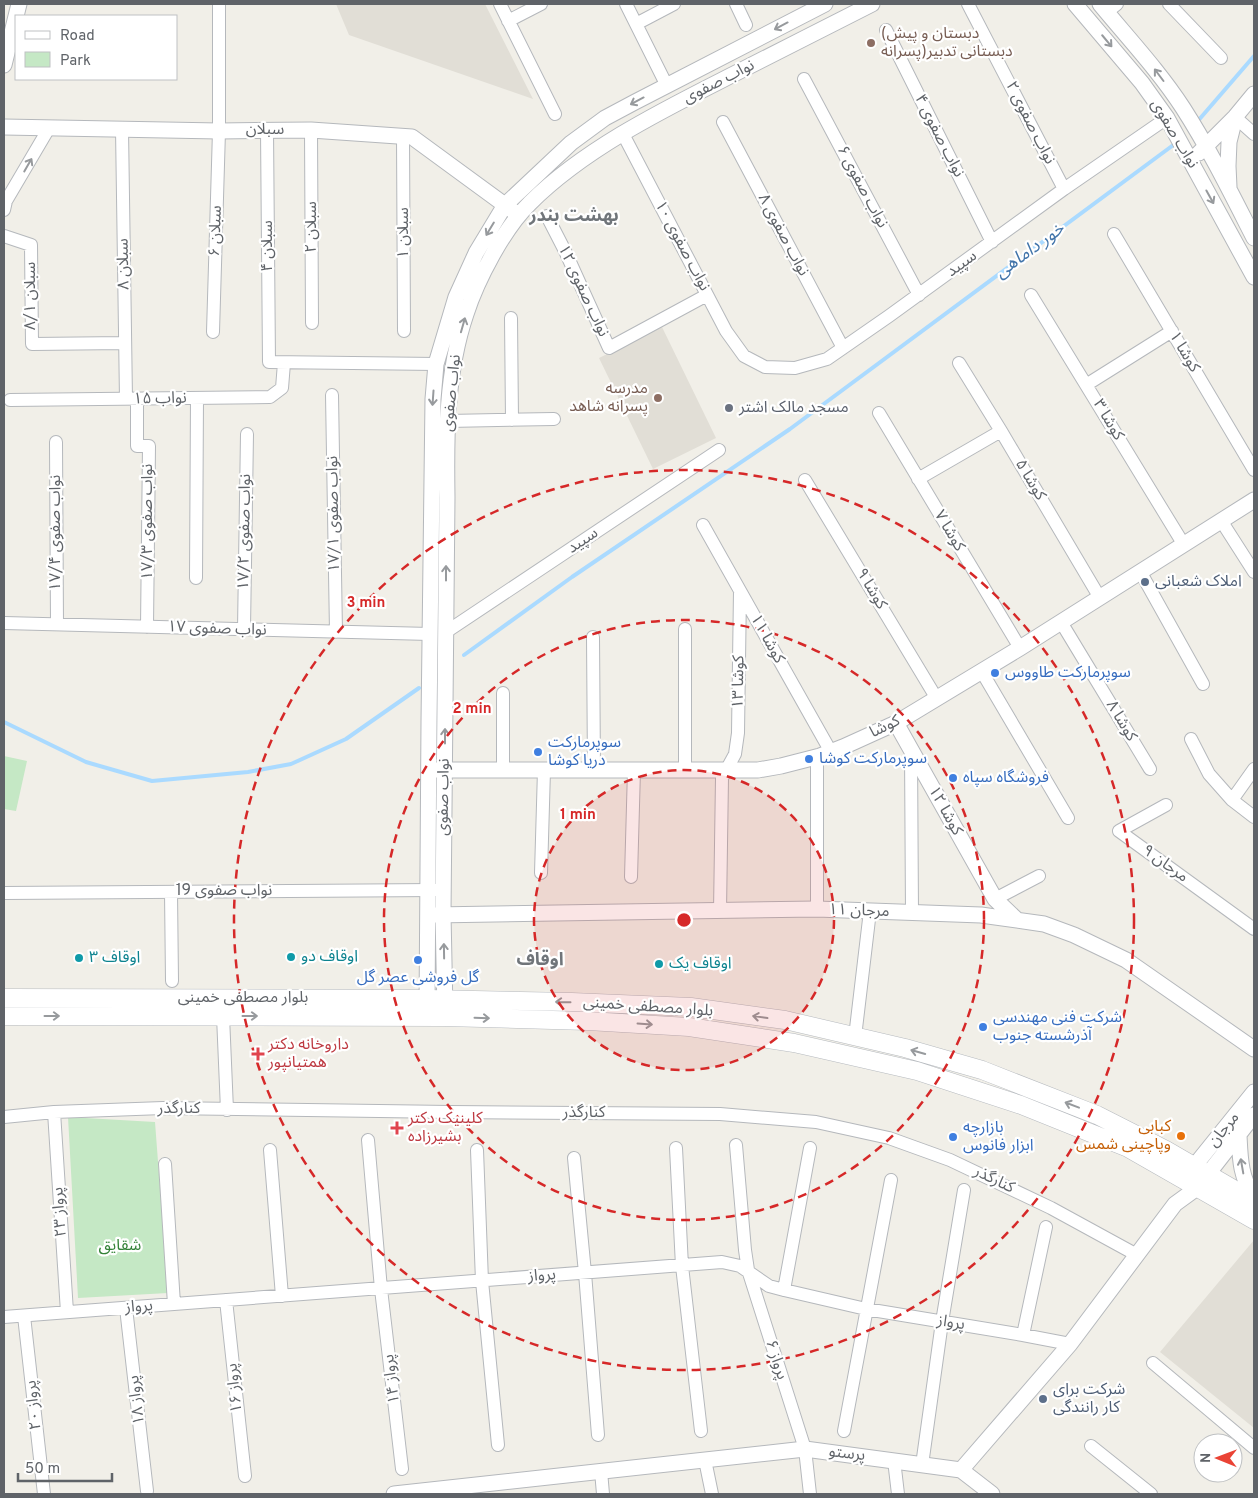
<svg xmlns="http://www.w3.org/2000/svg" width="1258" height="1498" font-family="Overpass,'Noto Sans Arabic',sans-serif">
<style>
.education{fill:#e1ded6}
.green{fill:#c5e8c5}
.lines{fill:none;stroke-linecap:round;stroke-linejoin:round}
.stream{stroke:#aadaff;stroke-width:4}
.minor-casing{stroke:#b5b8bc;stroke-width:14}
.tertiary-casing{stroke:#b5b8bc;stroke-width:17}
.secondary-casing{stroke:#b6babf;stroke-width:19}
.minor{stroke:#fff;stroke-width:12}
.tertiary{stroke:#fff;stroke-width:15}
.secondary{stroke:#fff;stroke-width:18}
.oneway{stroke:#979a9d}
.ring{fill:none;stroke:#d62828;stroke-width:2.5;stroke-dasharray:9 6}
.education-dot{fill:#8d6e63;stroke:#fff;stroke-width:2}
.worship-dot{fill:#6b7280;stroke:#fff;stroke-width:2}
.service-dot{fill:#5c6f8a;stroke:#fff;stroke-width:2}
.shop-dot{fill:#3f7fe0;stroke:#fff;stroke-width:2}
.culture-dot{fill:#0f9aa8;stroke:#fff;stroke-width:2}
.health-dot{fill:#e0444e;stroke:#fff;stroke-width:2}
.food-dot{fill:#e8710a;stroke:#fff;stroke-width:2}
.labels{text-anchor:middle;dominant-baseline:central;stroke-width:4.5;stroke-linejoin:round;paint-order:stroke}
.education-label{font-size:16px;fill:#785e54;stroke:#fff;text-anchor:start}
.street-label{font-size:16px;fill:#5f6368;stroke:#fff}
.worship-label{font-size:16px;fill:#5b616d;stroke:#fff;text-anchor:start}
.service-label{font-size:16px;fill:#4e5e75;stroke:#fff;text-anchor:start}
.shop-label{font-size:16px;fill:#366cbe;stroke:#fff;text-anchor:start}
.culture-label{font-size:16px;fill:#0d838f;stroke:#fff;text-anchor:start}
.health-label{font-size:16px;fill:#be3a42;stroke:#fff;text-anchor:start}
.food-label{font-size:16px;fill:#c56008;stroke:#fff;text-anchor:end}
.park-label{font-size:16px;fill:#348238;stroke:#fff}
.neighbourhood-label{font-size:18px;font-weight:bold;fill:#70757a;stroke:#fff}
.water-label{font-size:18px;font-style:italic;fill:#4174aa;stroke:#fff}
.centre{fill:#d62828;stroke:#fff;stroke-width:2.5}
.ring-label{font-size:15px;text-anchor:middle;font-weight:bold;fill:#d62828;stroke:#fff;stroke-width:4.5;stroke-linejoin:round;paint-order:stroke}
</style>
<rect width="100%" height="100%" fill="#f1efe8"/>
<path class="education" d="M336 4H485L533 99 349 35Z
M662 327 716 438 653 469 599 358Z
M1254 1240V1428L1160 1352Z"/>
<path class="green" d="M4 756 27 761 16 811 4 809Z
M68 1117 155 1122 168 1293 78 1298Z"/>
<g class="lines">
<path class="stream" d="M1197 122 1254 56
M464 655 572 577 790 429 1176 143
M4 722 86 762 152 781 248 772 291 764 346 739 419 688"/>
<defs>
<path id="minor" d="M500 4 555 114
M626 4 667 86
M736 4 746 25
M968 4 1064 189
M1169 4 1221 58
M1107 12 1117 4
M508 21 541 4
M636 24 674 4
M886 30 992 242
M804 79 919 295
M1235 117 1254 134
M723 122 843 348
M122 129 126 399
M267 130 269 362 436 364
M311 130 312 323
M623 134 726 331 744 356 765 367 795 368 827 359 889 316 1064 189 1167 118
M403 136 404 331
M4 210 6 201 49 128
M547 216 566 253 609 348 707 295
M1114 234 1254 470
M4 236 31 245 32 344 125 343
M1031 295 1184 545
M511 318 512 420
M213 332 219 131V4
M959 363 1001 431 1100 598
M1086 385 1172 331
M332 395 336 632
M137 399V446H149L147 627
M10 400 270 397 282 388 284 363
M879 413 1020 648
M448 421 554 419
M56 442 57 624
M918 479 1001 431
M805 480 937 699
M1222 522 1254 572
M703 525 831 752
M1141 573 1203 684
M196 578 197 398
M1061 622 1150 769
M4 623 430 634
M244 629 247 434
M685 629V770
M446 632 719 450
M593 637 594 770
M982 672 1068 818
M503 693V770
M1191 739 1209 774 1232 800 1254 817
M911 750 912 913
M1232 800 1254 769
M1166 805 1119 831 1254 929
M541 873 544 770
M631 877 634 770
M171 892 172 981
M4 893 436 890
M995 899 1039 876
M817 909V757
M720 911 722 778 735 754 738 733 740 591
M223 1016 227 1110
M855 1037 870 911
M54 1112 67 1312
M4 1117 54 1112 163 1108 450 1112 720 1114 816 1122 889 1138 950 1160 1051 1208 1137 1255
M368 1140 381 1289 402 1469
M736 1145 745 1250 748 1270 805 1449 810 1494
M676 1148 682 1266 701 1431
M270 1150 282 1296
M477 1150 482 1281 498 1445
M574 1158 585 1273 598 1435
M165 1164 174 1304
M784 1290 810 1148
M226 1300 245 1476
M126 1308 147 1491
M24 1316 44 1494
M4 1317 722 1262 740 1266 769 1286 784 1290 866 1309 1023 1335 1070 1344
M1023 1335 1046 1227
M1153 1363 1254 1448
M844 1431 891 1180
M1091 1446 1151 1494
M705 1460 712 1494
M894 1460 898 1494
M922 1465 942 1322 964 1190
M601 1471 603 1494"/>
<path id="tertiary" d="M1075 4 1142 83 1167 118 1254 277
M1100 4C1128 38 1159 71 1183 108 1210 150 1232 195 1254 238
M4 65 19 4
M4 127 219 131 311 130 412 137 513 211
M1199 153 1235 117 1254 94
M1229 187 1228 166 1229 142 1235 118
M896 723 995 899 1017 920
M435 770H758L781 766 820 756 843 747 896 723 1020 648 1254 500
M434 915 817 909 981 915 1044 924 1074 935 1126 960 1254 1049
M427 1010 429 722 433 399 436 364 456 297 476 253 505 205 571 143 605 118 635 102 825 4
M445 1011 443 914 447 497C446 436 446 373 466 314 477 280 504 228 530 203 585 148 665 109 734 74 780 51 826 27 872 4
M1239 1135C1240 1155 1240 1179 1254 1195
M1188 1174 1254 1092
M961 1470 992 1494
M394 1494 805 1449 961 1470 1070 1344 1175 1204 1197 1188 1254 1115"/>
<path id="secondary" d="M4 998 427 999 572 1002 691 1007 785 1020 905 1048 982 1070 1097 1115 1166 1150 1254 1201
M4 1016 445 1017 588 1021 689 1027 794 1043 917 1071 1021 1105 1128 1148 1254 1220"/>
</defs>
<use href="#minor" class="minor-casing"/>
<use href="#tertiary" class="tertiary-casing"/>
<use href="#secondary" class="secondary-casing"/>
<use href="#minor" class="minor"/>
<use href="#tertiary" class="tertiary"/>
<use href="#secondary" class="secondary"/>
</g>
<defs><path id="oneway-shaft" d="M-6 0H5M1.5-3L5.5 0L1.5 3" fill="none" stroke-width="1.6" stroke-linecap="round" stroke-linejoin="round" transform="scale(1.25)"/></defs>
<g class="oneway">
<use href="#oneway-shaft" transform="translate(781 26) rotate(152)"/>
<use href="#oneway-shaft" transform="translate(1107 41) rotate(50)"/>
<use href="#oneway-shaft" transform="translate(1159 75) rotate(-127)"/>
<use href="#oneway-shaft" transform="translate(637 101) rotate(152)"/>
<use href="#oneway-shaft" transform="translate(28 165) rotate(-60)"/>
<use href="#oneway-shaft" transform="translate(1210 197) rotate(61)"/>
<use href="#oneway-shaft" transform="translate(490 229) rotate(121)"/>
<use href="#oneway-shaft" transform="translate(463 325) rotate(-74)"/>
<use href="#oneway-shaft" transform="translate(433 398) rotate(94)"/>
<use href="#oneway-shaft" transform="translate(446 573) rotate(-90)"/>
<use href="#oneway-shaft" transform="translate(445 736) rotate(-90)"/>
<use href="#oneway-shaft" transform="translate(444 951) rotate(-91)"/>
<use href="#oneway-shaft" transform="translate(563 1002) rotate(-179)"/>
<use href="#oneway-shaft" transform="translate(52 1016)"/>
<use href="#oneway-shaft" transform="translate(250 1016)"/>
<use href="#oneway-shaft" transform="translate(760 1017) rotate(-172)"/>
<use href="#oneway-shaft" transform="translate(482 1018) rotate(2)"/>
<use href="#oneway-shaft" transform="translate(645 1024) rotate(4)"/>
<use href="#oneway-shaft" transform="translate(918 1052) rotate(-164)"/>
<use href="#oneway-shaft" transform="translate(1072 1105) rotate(-159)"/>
<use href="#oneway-shaft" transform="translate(1242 1166) rotate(-100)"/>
</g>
<circle cx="684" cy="920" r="150" fill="#d62828" fill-opacity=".12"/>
<g class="ring">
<circle cx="684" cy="920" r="150"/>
<circle cx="684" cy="920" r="300"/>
<circle cx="684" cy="920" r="450"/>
</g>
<g class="education-dot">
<circle cx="871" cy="43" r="5"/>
<circle cx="658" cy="398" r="5"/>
</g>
<circle class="worship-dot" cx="729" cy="408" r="5"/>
<g class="service-dot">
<circle cx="1145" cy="582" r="5"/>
<circle cx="1043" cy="1399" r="5"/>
</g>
<g class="shop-dot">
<circle cx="995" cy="673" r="5"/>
<circle cx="538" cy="752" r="5"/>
<circle cx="809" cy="759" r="5"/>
<circle cx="953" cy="778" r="5"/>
<circle cx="418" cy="960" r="5"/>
<circle cx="983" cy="1027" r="5"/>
<circle cx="953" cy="1137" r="5"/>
</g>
<g class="culture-dot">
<circle cx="291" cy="957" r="5"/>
<circle cx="79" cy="958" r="5"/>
<circle cx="659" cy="964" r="5"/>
</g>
<g class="health-dot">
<path d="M255.5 1046.5h5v5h5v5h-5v5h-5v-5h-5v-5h5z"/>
<path d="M394.5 1120.5h5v5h5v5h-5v5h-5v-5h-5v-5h5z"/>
</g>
<circle class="food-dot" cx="1181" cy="1136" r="5"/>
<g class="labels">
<g class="education-label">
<text x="881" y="34">(دبستان و پیش<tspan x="881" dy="18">دبستانی تدبیر(پسرانه</tspan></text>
<text x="648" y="389" text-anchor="end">مدرسه<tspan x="648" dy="18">پسرانه شاهد</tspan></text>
</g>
<g class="street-label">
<text transform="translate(719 82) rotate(-27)">نواب صفوی</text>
<text transform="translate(1030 123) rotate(63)">نواب صفوی ۲</text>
<text x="265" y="130">سبلان</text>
<text transform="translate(1174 134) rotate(59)">نواب صفوی</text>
<text transform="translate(939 136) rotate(63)">نواب صفوی ۴</text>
<text transform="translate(862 187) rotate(62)">نواب صفوی ۶</text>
<text transform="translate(312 227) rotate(-90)">سبلان ۲</text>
<text transform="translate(216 231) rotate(-88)">سبلان ۶</text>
<text transform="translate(404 233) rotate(-90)">سبلان ۱</text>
<text transform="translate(783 235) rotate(62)">نواب صفوی ۸</text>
<text transform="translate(268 246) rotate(-90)">سبلان ۴</text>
<text transform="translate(682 246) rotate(62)">نواب صفوی ۱۰</text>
<text transform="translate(124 264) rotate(-91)">سبلان ۸</text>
<text transform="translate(962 264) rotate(-36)">سپید</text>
<text transform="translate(583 291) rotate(65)">نواب صفوی ۱۲</text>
<text transform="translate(31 296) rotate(-90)">سبلان ۸/۱</text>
<text transform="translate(1184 352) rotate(59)">کوشا ۱</text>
<text transform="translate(452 393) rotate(-84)">نواب صفوی</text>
<text transform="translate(160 399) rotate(-1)">نواب ۱۵</text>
<text transform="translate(1108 420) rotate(59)">کوشا ۳</text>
<text transform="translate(1030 480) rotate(59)">کوشا ۵</text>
<text transform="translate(334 514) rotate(-91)">نواب صفوی ۱۷/۱</text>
<text transform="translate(148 522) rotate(-90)">نواب صفوی ۱۷/۳</text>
<text transform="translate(949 531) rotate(59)">کوشا ۷</text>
<text transform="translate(245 532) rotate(-89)">نواب صفوی ۱۷/۲</text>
<text transform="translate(56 533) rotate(-90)">نواب صفوی ۱۷/۴</text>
<text transform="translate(583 541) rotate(-34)">سپید</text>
<text transform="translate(871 589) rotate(59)">کوشا ۹</text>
<text transform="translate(217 629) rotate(2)">نواب صفوی ۱۷</text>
<text transform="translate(767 639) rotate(61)">کوشا ۱۱</text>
<text transform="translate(739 682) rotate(-89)">کوشا ۱۳</text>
<text transform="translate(1121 721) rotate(59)">کوشا ۸</text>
<text transform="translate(885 727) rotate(-26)">کوشا</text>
<text transform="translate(444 797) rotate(-89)">نواب صفوی</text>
<text transform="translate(945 811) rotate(61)">کوشا ۱۲</text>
<text transform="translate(1165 864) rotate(36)">مرجان ۹</text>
<text x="224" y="891">نواب صفوی 19</text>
<text transform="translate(859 911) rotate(2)">مرجان ۱۱</text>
<text x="243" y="998">بلوار مصطفی خمینی</text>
<text transform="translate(648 1007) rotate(4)">بلوار مصطفی خمینی</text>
<text x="179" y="1109">کنارگذر</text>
<text x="584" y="1113">کنارگذر</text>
<text transform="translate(1224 1130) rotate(-51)">مرجان</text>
<text transform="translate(994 1180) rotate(26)">کنارگذر</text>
<text transform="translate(60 1212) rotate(-94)">پرواز ۲۳</text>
<text transform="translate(542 1276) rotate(-4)">پرواز</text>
<text transform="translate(139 1307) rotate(-4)">پرواز</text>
<text transform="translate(951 1323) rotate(9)">پرواز</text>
<text transform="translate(776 1360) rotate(72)">پرواز ۶</text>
<text transform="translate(392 1379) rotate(-97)">پرواز ۱۴</text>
<text transform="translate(235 1388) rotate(-96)">پرواز ۱۶</text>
<text transform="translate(137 1400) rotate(-97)">پرواز ۱۸</text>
<text transform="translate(34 1405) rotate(-96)">پرواز ۲۰</text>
<text transform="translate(847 1454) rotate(7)">پرستو</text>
</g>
<g class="worship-label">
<text x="739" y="408">مسجد مالک اشتر</text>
</g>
<g class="service-label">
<text x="1155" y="582">املاک شعبانی</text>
<text x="1053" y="1390">شركت براى<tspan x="1053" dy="18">كار رانندگى</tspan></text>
</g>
<g class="shop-label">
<text x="1005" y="673">سوپرمارکت طاووس</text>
<text x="548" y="743">سوپرمارکت<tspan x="548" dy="18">دریا کوشا</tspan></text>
<text x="819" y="759">سوپرمارکت کوشا</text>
<text x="963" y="778">فروشگاه سپاه</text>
<text x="418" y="978" text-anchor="middle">گل فروشی عصر گل</text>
<text x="993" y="1018">شرکت فنی مهندسی<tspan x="993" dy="18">آذرشسته جنوب</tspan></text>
<text x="963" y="1128">بازارچه<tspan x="963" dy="18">ابزار فانوس</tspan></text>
</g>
<g class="culture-label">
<text x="301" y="957">اوقاف دو</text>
<text x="89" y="958">اوقاف ۳</text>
<text x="669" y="964">اوقاف یک</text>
</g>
<g class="health-label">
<text x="268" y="1045">داروخانه دکتر<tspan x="268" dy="18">همتیانپور</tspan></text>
<text x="408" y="1119">کلینیک دکتر<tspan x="408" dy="18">بشیرزاده</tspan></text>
</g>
<g class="food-label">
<text x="1171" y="1127">کبابی<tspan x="1171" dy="18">وپاچینی شمس</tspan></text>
</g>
<g class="park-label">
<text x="120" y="1246">شقایق</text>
</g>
<g class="neighbourhood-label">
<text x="574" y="216">بهشت بندر</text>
<text x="540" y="960">اوقاف</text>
</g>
<g class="water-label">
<text transform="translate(1030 251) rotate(-36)">خور داماهی</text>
</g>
</g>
<circle cx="684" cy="920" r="8" class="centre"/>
<g class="ring-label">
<text x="366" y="607">3 min</text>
<text x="472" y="713">2 min</text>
<text x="578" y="819">1 min</text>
</g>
<rect width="1258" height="1498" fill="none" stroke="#5f6368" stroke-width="10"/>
<rect x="15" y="15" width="162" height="65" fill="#ffffff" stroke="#bfc1c3"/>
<rect x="25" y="31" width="25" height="8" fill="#ffffff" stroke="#bfc1c3"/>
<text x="60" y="40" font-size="15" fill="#5f6368">Road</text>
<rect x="25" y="52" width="25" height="15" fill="#c5e8c5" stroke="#bfc1c3"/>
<text x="60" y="65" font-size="15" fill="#5f6368">Park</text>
<g transform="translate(1218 1458) rotate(271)"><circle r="24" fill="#ffffff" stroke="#bfc1c3"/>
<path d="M0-4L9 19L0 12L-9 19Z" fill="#ea4335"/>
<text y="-8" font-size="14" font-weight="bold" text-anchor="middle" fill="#5f6368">N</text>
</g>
<path d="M18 1473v8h94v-8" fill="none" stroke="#5f6368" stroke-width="2.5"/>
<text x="25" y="1473" font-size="15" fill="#5f6368" stroke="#ffffff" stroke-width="4" paint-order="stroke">50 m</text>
</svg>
